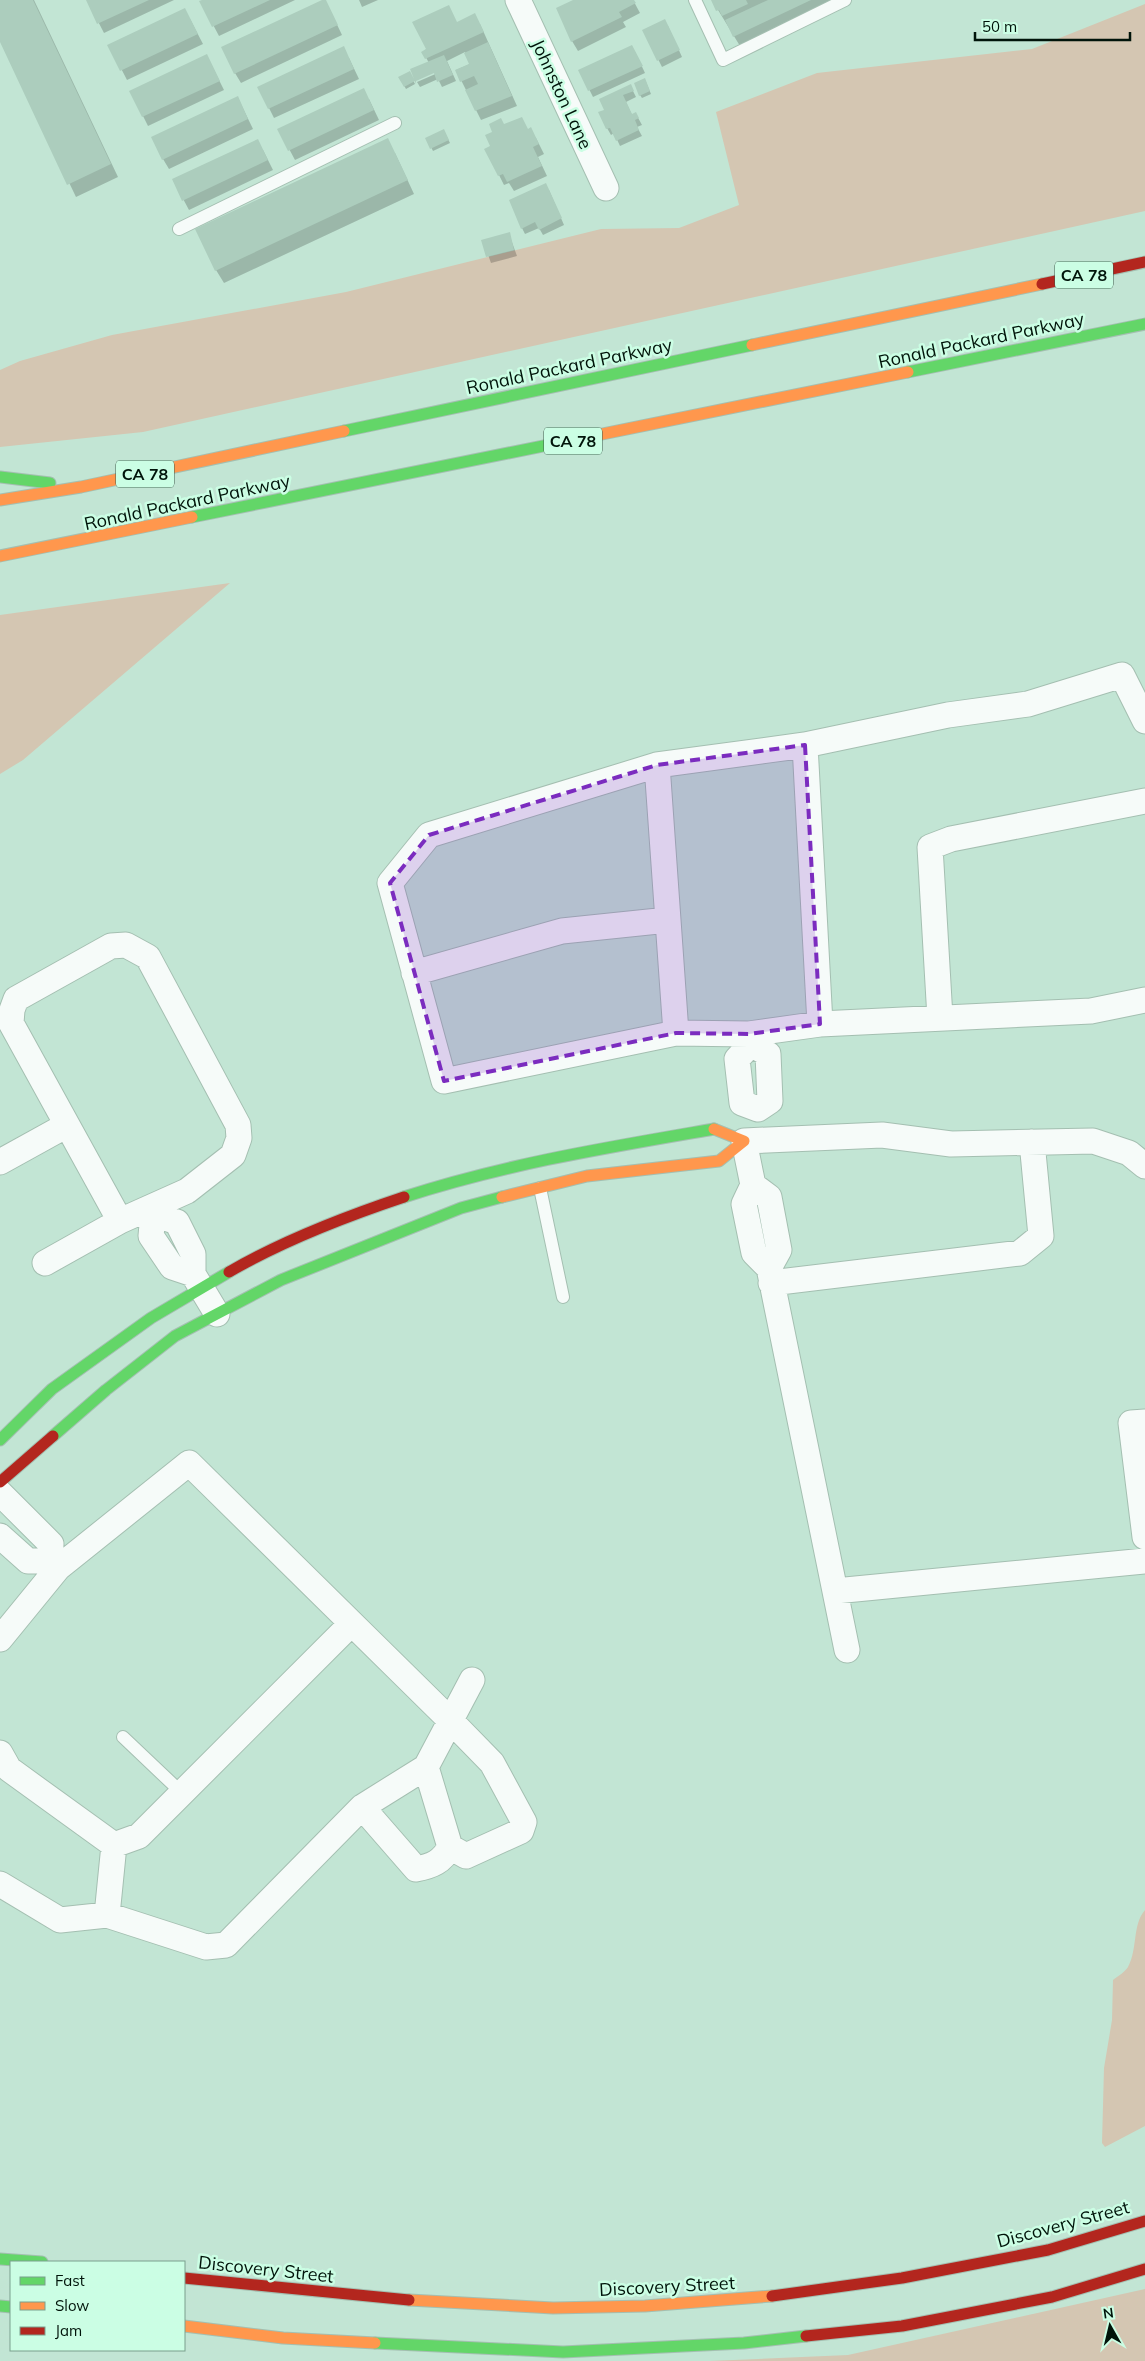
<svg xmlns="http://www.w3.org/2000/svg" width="1145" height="2361" font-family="Mulish,sans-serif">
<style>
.green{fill:#d4c6b2}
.shadow{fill:#0003}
.building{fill:#accdbd}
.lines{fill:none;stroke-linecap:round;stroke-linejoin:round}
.lane-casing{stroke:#a4bfb1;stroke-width:14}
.street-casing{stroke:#a4bfb1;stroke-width:27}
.fast-casing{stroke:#a4bfb1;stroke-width:13}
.slow-casing{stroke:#a4bfb1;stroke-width:13}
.jam-casing{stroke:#a4bfb1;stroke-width:13}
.lane{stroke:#f6fbf9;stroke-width:12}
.street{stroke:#f6fbf9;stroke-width:25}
.fast{stroke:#63d668;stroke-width:11}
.slow{stroke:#ff974d;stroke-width:11}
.jam{stroke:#b3261e;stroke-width:11}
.marked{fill:#7b2cbf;fill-opacity:0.2;stroke:#7b2cbf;stroke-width:4;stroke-dasharray:10 6;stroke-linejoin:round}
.labels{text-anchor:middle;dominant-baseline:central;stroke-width:5;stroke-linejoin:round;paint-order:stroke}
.shield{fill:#cbfee4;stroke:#3d5a4b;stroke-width:1}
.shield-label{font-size:16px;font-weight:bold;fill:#00140a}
.street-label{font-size:18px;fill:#00140a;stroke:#cbfee4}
</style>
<rect width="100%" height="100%" fill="#c2e5d4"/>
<path class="green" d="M1145 4V211L143 432 0 447V370L20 361 112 335 346 292 601 229 679 228 739 205 716 112 817 73 1032 49Z
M230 583 23 760 0 774V615Z
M1145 1910V2126L1105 2147 1102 2143 1104 2068 1112 2020 1113 1980C1118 1976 1125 1972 1128 1967 1138 1949 1132 1925 1145 1910Z
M1145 2289V2361H709L848 2355Z"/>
<path class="shadow" d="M0 0H34L118 177 76 197 0 39Z
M87 0H174L104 33Z
M205 0H295L219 36 201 2Z
M359 0H378L362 7Z
M576 0H633L640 13 623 22 626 27 578 51 572 41Z
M712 0H836L740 46Z
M330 10 342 35 241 83 235 73Z
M190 19 203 44 127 80 109 45Z
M457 23 480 24 517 106 481 120 456 70 470 64 465 52 447 61 456 81 442 87 438 79 420 87 417 82 440 72 429 63 423 52Z
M668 26 682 57 662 67 644 31Z
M635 52 645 73 593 97 580 71Z
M349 58 359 79 274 118 259 88Z
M212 66 224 90 148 126 131 92Z
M409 73 415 84 406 89 400 78Z
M646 82 651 94 642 98 640 95Z
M630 85 636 97 626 102 632 115 636 114 642 125 637 127 642 136 620 146 614 133 611 135 607 128 605 110Z
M238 98 253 129 169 169 163 159Z
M369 99 379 120 295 160 279 130Z
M504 126 528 130 536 138 544 154 538 157 547 176 514 191 509 183 504 185 499 175 491 147Z
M444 131 450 143 433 151 427 139Z
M263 150 273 170 189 210 173 180Z
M395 153 414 194 224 283 216 270Z
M549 190 564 225 543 235 539 228 525 234 522 228Z
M509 234 517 256 491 263 483 241Z"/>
<path class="building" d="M0 0H33L111 164 67 185 0 42Z
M86 0H149L97 24Z
M202 0H270L212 27 199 1Z
M322 0H326L338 25 234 74 221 47Z
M573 0H634L636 3 619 12 622 17 571 42 556 8Z
M711 0H746L748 4 722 16 719 10 716 11Z
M768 0H811L733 37 725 20Z
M449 5 457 22 475 13 484 32 425 59 421 52 426 49 412 22Z
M185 8 198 34 120 71 107 45Z
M665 19 680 50 657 61 642 30Z
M488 42 512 96 475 111 465 90 478 84 474 76 460 82 455 70 469 64 464 53Z
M632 45 643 66 588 91 578 70Z
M344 46 354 69 268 109 257 87Z
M207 54 220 81 142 117 129 91Z
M444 55 453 75 437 82 434 73 416 81V84L410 69Z
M410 71 415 81 404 87 398 77Z
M645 78 650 91 639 96 634 83Z
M631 84 634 91 623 95 632 114 636 112 639 118 635 120 639 130 616 141 610 128 606 129 598 112 604 110 599 99Z
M364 88 374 110 288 151 277 129Z
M238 96 248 119 162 160 151 137Z
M522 117 528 129 531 127 539 144 533 147 542 166 507 182 503 174 498 176 484 149 490 146 485 135 492 132 489 124 501 118 504 124Z
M444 129 449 140 430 149 425 138Z
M388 138 408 180 215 271 195 229Z
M258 139 268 160 182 201 172 179Z
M546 183 562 218 539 230 535 222 521 229 509 200Z
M510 232 514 250 486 257 481 240Z"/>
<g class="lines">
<defs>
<path id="lane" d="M695 0 723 60 845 0
M179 229 395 123
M540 1188 563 1297
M123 1737 182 1793"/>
<path id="street" d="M518 0 606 188
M657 765 429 835 390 883 444 1081 676 1033
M414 973 562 931 668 920
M940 1018 930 847 951 839 1145 801
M820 1024 805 745 948 715 1028 704 1122 675 1145 721
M749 1034 676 1033 657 765 805 745
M751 1044 749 1034 820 1024 1091 1011 1145 1000
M751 1044 737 1059 742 1103 758 1109
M751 1044 768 1054 770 1101 758 1109
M0 1162 67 1125
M753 1185 769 1197 779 1250 769 1268
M149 1208 120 1221 11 1023 12 1010 16 999 111 946 126 945 148 957 238 1125 239 1138 233 1155 187 1191 149 1208 153 1214 151 1236 172 1267 193 1274
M153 1214 177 1222 193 1254V1274L217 1314
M45 1263 120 1221
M771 1283 1020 1253 1041 1236 1032 1142
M1145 1422 1131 1423 1145 1537
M0 1493 51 1544 50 1561
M0 1536 28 1561H50L58 1568 189 1463 452 1722 492 1763 524 1822 521 1831 466 1856 450 1847 426 1767 472 1680
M835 1591 1145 1561
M0 1639 58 1568
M847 1650 769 1268 754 1253 744 1204 753 1185 744 1141 882 1135 951 1144 1093 1141 1129 1153 1145 1166
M0 1753 9 1769 114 1845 139 1836 351 1624
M362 1807 426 1767
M0 1884 60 1920 107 1915 206 1947 226 1945 362 1807 416 1869C432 1866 442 1862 450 1847
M107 1915 114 1845"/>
<path id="fast" d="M908 372 1145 324
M344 431 752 345
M0 477 50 483
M192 517 558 443
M404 1197C505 1164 610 1147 714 1129
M53 1436 106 1390 175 1336 281 1280 461 1208 502 1197
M0 1440 52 1389 151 1318 229 1272
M0 2259 42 2262
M0 2306 11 2307
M375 2343 563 2352 744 2343 806 2336"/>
<path id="slow" d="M752 345 1042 284
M558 443 908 372
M0 500 81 487 344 431
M0 556 192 517
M502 1197 587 1176 719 1161 744 1141 714 1129
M409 2300 553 2308 645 2306 772 2296
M184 2326 283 2338 375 2343"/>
<path id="jam" d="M1042 284 1145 262
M229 1272C284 1240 344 1217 404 1197
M0 1482 53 1436
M184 2278 409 2300
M772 2296 902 2278 1048 2250 1145 2221
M806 2336 902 2326 1052 2297 1145 2269"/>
</defs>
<use href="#lane" class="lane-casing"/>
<use href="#street" class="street-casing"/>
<use href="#fast" class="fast-casing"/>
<use href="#slow" class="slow-casing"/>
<use href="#jam" class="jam-casing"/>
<use href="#lane" class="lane"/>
<use href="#street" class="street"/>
<use href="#fast" class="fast"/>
<use href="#slow" class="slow"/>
<use href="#jam" class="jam"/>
</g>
<path class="marked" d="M805 745 820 1024 749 1034 676 1033 444 1081 390 883 429 835 657 765Z"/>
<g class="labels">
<g class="shield">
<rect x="1055" y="261.5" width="58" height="27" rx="4"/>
<rect x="544" y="427.5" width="58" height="27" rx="4"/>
<rect x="116" y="460.5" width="58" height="27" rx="4"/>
</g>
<g class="shield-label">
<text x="1084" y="275">CA 78</text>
<text x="573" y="441">CA 78</text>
<text x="145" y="474">CA 78</text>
</g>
<g class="street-label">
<text transform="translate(562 94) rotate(65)">Johnston Lane</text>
<text transform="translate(981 340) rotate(-12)">Ronald Packard Parkway</text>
<text transform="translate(569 366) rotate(-12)">Ronald Packard Parkway</text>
<text transform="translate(187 502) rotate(-12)">Ronald Packard Parkway</text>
<text transform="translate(1063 2224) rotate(-15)">Discovery Street</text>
<text transform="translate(266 2269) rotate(6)">Discovery Street</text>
<text transform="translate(667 2286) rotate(-3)">Discovery Street</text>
</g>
</g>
<rect x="10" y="2261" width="175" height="90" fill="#cbfee4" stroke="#7aa08d"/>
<rect x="20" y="2277" width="25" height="8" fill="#63d668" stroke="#7aa08d"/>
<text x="55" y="2286" font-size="15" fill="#00140a">Fast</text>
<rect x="20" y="2302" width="25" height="8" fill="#ff974d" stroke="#7aa08d"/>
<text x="55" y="2311" font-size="15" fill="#00140a">Slow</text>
<rect x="20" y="2327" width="25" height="8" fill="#b3261e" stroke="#7aa08d"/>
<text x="55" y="2336" font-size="15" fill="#00140a">Jam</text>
<g transform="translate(1110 2326) rotate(352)" stroke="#cbfee4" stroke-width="4" paint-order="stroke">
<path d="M0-4L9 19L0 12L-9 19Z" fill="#00140a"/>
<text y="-8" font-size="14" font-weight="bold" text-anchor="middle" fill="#00140a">N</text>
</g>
<path d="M975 32v8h155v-8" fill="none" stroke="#00140a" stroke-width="2.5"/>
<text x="982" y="32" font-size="15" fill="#00140a" stroke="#cbfee4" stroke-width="4" paint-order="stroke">50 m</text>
</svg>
